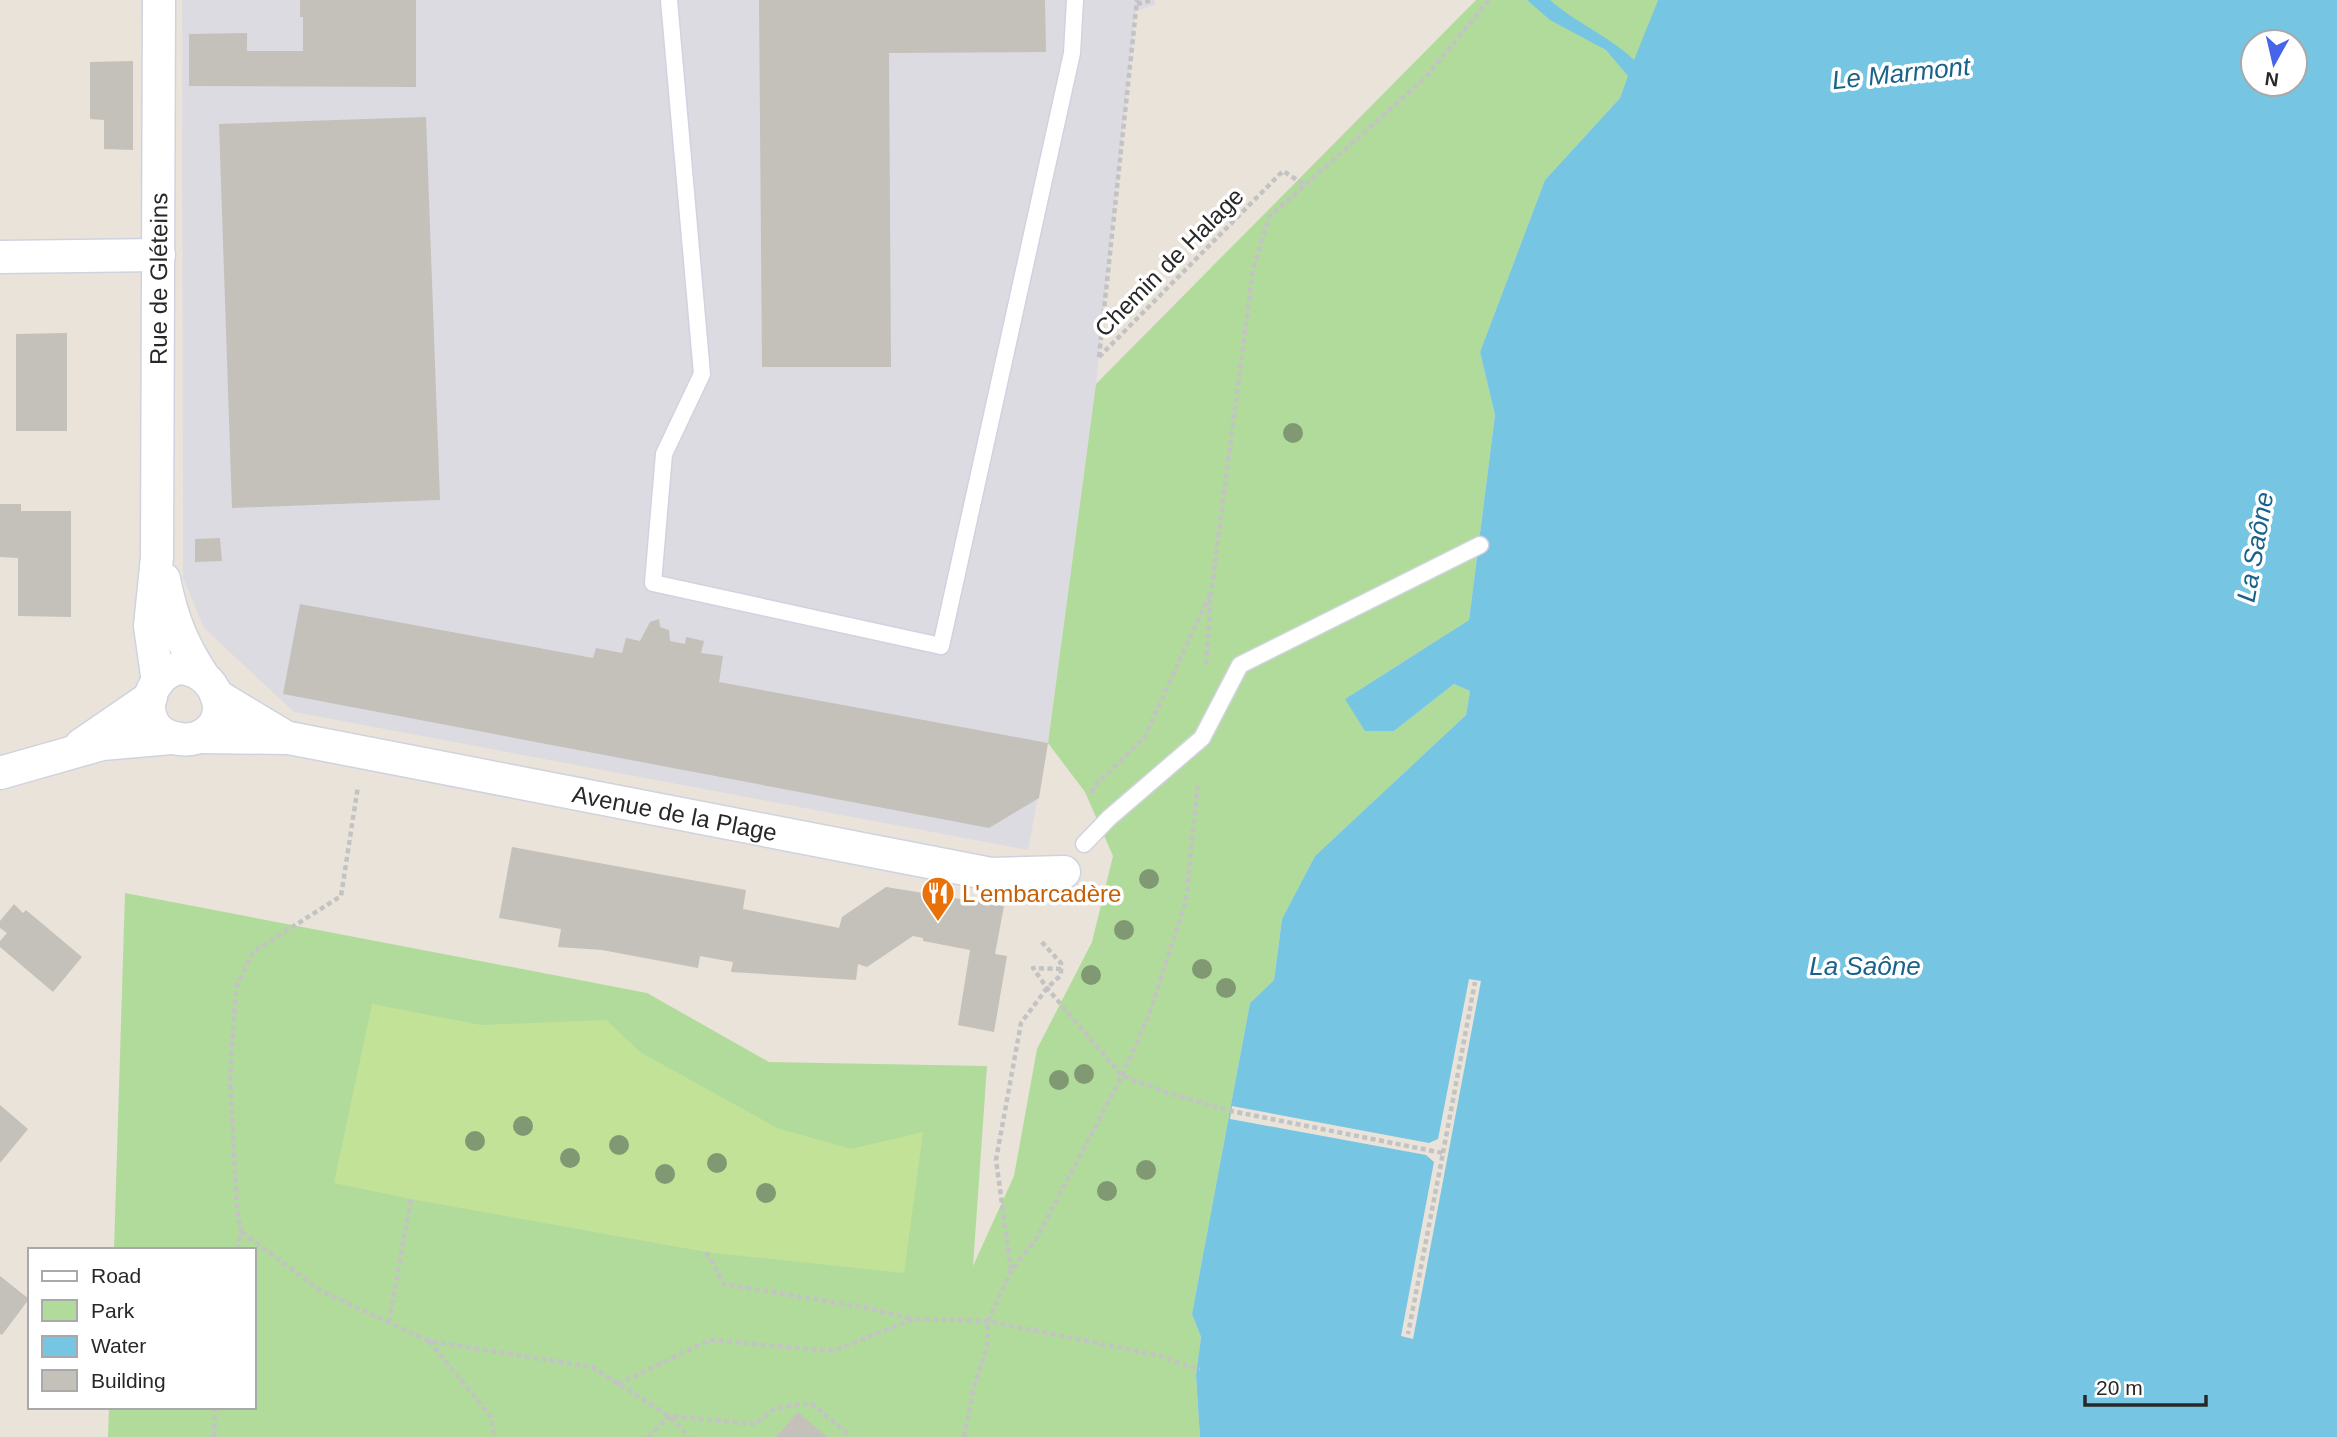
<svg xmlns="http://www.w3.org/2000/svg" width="2337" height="1437" font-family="Arial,sans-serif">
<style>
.industrial{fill:#dddbe2}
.green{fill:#b1db9b}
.pitch{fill:#c2e298}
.water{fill:#76c5e3;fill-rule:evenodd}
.pier{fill:#e9e3da}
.building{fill:#c4c0ba}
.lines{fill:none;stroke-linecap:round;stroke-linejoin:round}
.service-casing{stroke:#d0d3df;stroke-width:19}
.minor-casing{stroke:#d0d3df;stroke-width:35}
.path{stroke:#c3c3c3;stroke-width:4.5;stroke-dasharray:5 3.5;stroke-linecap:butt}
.service{stroke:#fff;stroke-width:16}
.minor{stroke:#fff;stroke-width:32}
.tree{fill:#819973}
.labels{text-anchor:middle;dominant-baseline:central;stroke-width:7;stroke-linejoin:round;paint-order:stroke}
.street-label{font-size:24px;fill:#282828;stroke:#fff}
.food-label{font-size:24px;fill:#c56008;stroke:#fff;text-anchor:start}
.water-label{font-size:26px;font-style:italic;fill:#19638b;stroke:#fff}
</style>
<rect width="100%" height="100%" fill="#e9e3da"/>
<path class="industrial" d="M182 0H1155V5L1136 11 1096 384 1048 743 1028 850 294 712 204 628 183 578Z"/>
<path class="green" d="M1476 0H1658L1620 98 1545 180 1480 352 1495 415 1469 620 1345 699 1394 731 1454 684 1470 691 1466 715 1315 856 1282 919 1274 980 1250 1003 1192 1314 1201 1337 1196 1375 1200 1437H108L109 1407H254V1250H114L125 893 647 993 769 1062 987 1066 973 1266 1014 1176 1037 1049 1092 942 1113 856 1085 792 1048 743 1096 384Z"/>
<path class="pitch" d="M372 1004 481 1025 606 1020 640 1052 777 1128 851 1149 923 1132 904 1273 706 1252 411 1199 334 1183Z"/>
<path class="water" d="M1527 0H1550C1576 23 1609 36 1634 60L1658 0H2337V1437H1200L1196 1375 1201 1337 1192 1314 1250 1003 1274 980 1282 919 1315 856 1466 715 1470 691 1454 684 1394 731H1365L1345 699 1469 620 1495 415 1480 352 1545 180 1620 98 1628 76 1606 50 1550 20ZM2253 42H2295V84H2253Z"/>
<path class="pier" d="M1469 979 1481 981 1413 1339 1401 1336 1434 1162 1426 1155 1230 1119 1232 1106 1429 1143 1438 1139Z"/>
<path class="building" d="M300 0H416V87L189 86V34L247 33V51H303V17H300Z
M759 0H1045L1046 52 889 53 891 367H762Z
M133 61V150L104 149V120L90 119V62Z
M426 117 440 500 232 508 219 124Z
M67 333V431H16V334Z
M0 504H21V511H71V617L18 616V558L0 557Z
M220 538 222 561 195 562V539Z
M300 604 593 658 596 648 622 653 626 638 640 641 650 622 659 619 660 627 669 630 670 641 685 644 686 637 704 641 701 653 723 656 719 682 1048 743 1039 798 989 828 283 694Z
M512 847 746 890 743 909 839 928 842 917 886 887 1004 906 995 954 1007 956 994 1032 958 1025 970 950 923 941V938L913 936 867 967 858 964 856 980 731 972 733 962 700 956 698 968 602 950 558 947 561 929 499 918Z
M14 904 23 913 26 910 82 957 53 992 0 947V941L7 933 0 928V921Z
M0 1105 28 1129 0 1163Z
M0 1276 29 1299 2 1335 0 1334Z
M798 1412 827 1437H776Z"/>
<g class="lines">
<defs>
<path id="service" d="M669 0 702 374 664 454 653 583 941 646 1072 53 1075 0
M1084 844 1109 818 1202 738 1240 665 1480 545"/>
<g id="minor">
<path d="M0 257 159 255"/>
<path d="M164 579C172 618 181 642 203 676"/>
<path d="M179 668C216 669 235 718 201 736 195 739 187 740 180 739 136 734 142 677 179 668Z"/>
<path id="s1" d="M158 682 150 626 157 557 159 0"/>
<path d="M216 695 284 736"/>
<path id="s2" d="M201 737 289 738 991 874 1064 872"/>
<path d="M81 745 151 697"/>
<path d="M0 773 102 744 171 738"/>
</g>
</defs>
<use href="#service" class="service-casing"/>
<use href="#minor" class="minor-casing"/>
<path class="path" d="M1137 4 1153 0
M1099 357 1137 0
M1099 357 1283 171 1305 185
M1206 664 1211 592 1253 270 1269 217 1424 79 1489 0
M1092 793 1093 787 1144 738 1209 596
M1061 969 1033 968 1047 988 1122 1076 1168 1093 1231 1111 1443 1153 1408 1334
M1443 1153 1475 982
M242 1232 321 1291 429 1341 592 1367 669 1416 689 1437
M237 1250 241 1232 237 1207 230 1078 236 987 253 952 341 896 358 786
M706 1252 724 1284 867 1308 912 1319
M1011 1270 996 1160 1021 1023 1047 988 1061 975V963L1040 940
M389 1322 411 1199
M429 1341 491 1417 494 1437
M618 1384 710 1340 833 1351 913 1319 988 1321 1161 1356 1190 1367 1200 1369
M214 1437 215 1407
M648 1437 669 1416 755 1424 775 1408 811 1403 848 1434
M964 1437 973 1390 987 1346 988 1321 1011 1271 1036 1239 1072 1171 1122 1076 1149 1015 1186 900 1198 781"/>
<use href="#service" class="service"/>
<use href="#minor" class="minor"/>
</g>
<g class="tree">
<circle cx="1293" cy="433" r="10"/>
<circle cx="1149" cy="879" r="10"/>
<circle cx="1124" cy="930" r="10"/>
<circle cx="1202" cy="969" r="10"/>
<circle cx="1091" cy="975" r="10"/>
<circle cx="1226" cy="988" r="10"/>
<circle cx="1084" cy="1074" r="10"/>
<circle cx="1059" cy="1080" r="10"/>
<circle cx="523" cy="1126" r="10"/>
<circle cx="475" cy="1141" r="10"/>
<circle cx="619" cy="1145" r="10"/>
<circle cx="570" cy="1158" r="10"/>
<circle cx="717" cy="1163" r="10"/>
<circle cx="1146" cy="1170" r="10"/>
<circle cx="665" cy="1174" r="10"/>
<circle cx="1107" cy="1191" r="10"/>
<circle cx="766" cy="1193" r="10"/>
</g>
<defs>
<symbol id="restaurant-pin" viewBox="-11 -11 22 30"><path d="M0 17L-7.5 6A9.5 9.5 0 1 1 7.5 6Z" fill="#e8710a" stroke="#fff"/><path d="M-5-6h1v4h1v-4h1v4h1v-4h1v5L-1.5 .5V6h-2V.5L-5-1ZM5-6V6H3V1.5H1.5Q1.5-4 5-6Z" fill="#fff"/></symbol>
</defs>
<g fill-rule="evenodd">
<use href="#restaurant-pin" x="919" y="874" width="38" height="52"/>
</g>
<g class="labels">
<g class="street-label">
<text transform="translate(1169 262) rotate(-45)">Chemin de Halage</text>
<text stroke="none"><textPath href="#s1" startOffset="404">Rue de Gléteins</textPath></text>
<text stroke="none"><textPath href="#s2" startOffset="481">Avenue de la Plage</textPath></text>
</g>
<g class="food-label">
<text x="962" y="893">L'embarcadère</text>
</g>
<g class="water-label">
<text transform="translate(1901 73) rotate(-6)">Le Marmont</text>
<text transform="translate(2255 547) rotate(-80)">La Saône</text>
<text x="1865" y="966">La Saône</text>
</g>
</g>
<rect x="28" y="1248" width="228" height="161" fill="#ffffff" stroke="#a9a9a9" stroke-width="2"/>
<rect x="42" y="1271" width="35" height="10" fill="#ffffff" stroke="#a9a9a9" stroke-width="2"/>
<text x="91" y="1283" font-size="21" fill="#282828">Road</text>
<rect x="42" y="1300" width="35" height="21" fill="#b1db9b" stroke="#a9a9a9" stroke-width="2"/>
<text x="91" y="1318" font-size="21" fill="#282828">Park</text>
<rect x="42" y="1336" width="35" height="21" fill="#76c5e3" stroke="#a9a9a9" stroke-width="2"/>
<text x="91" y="1353" font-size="21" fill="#282828">Water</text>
<rect x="42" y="1370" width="35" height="21" fill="#c4c0ba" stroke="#a9a9a9" stroke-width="2"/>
<text x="91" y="1388" font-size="21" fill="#282828">Building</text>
<g transform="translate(2274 63) rotate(188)"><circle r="33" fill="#ffffff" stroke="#a9a9a9" stroke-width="2"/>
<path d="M0-5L12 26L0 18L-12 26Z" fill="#4865e9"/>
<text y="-10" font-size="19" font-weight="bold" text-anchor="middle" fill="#282828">N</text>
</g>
<path d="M2085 1395v10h121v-10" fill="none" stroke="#282828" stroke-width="3.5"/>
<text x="2096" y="1395" font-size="21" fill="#282828" stroke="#ffffff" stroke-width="5" paint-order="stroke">20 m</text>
</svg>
